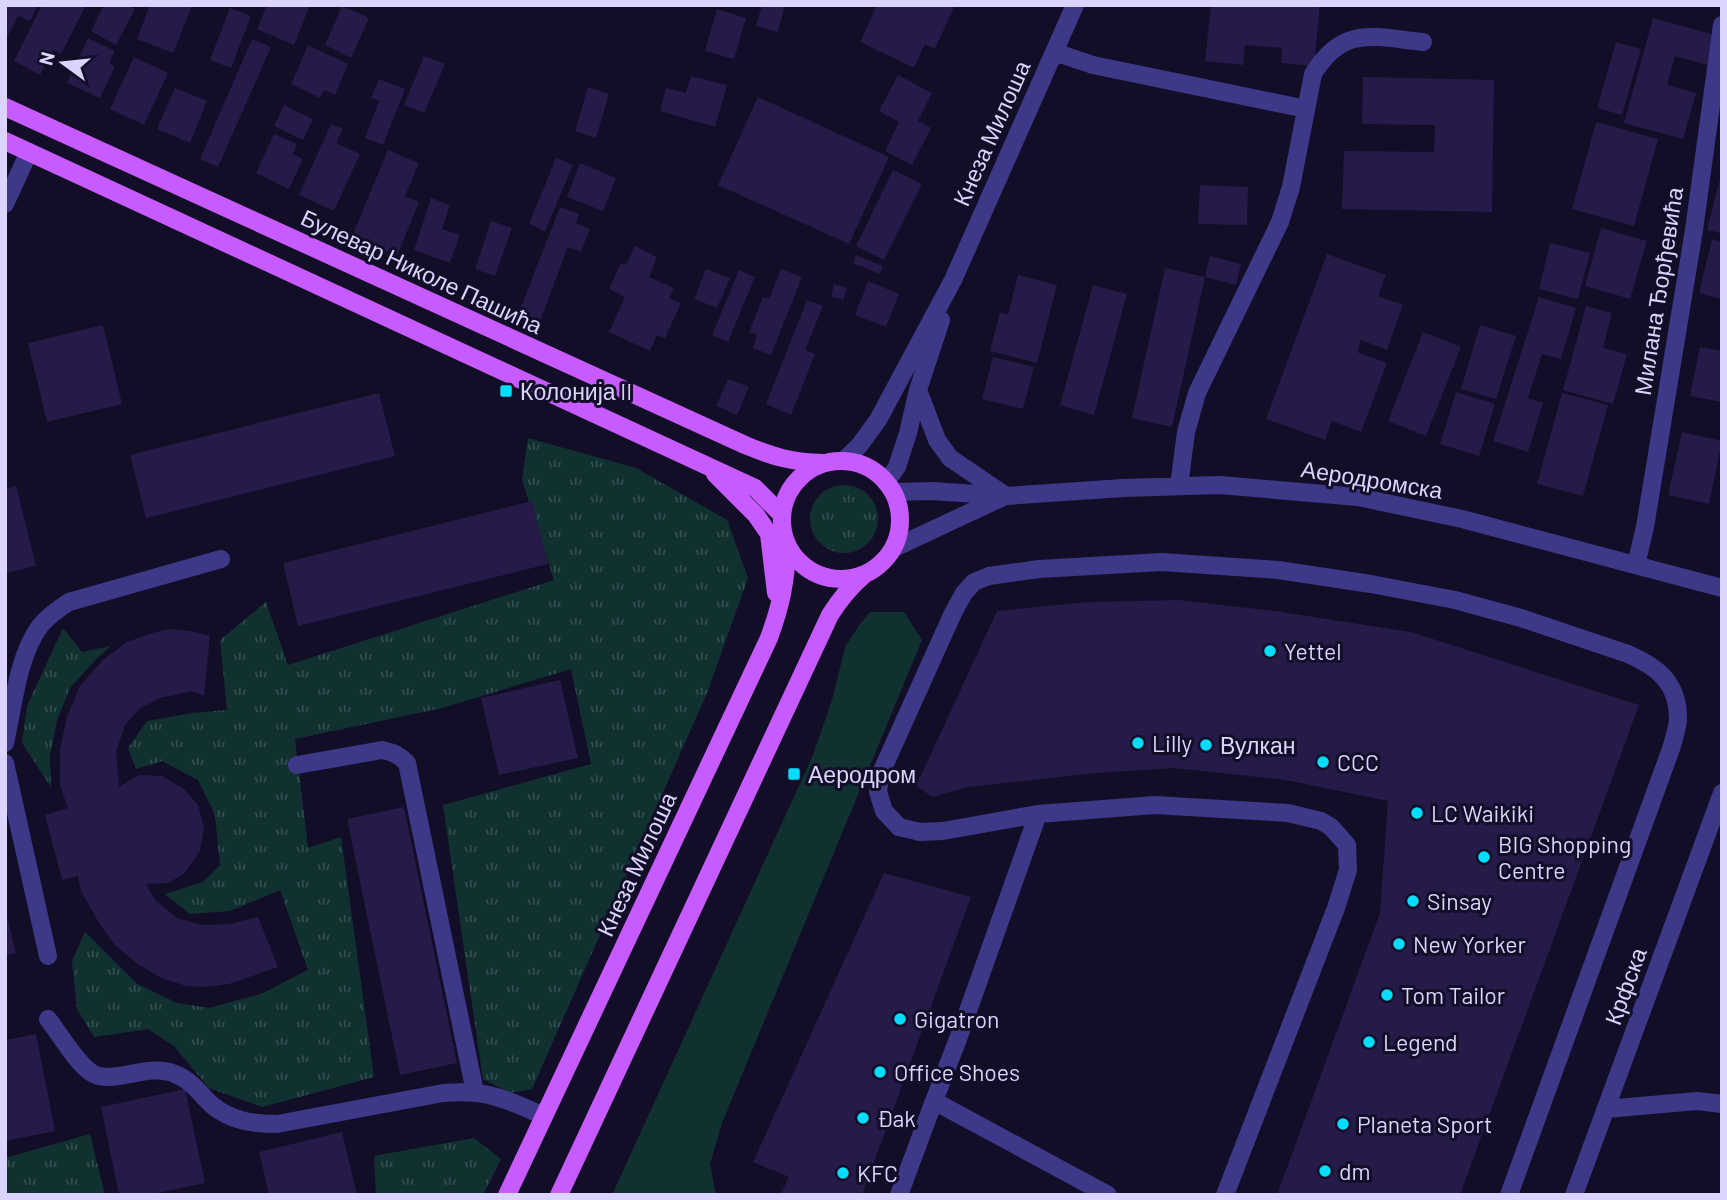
<svg xmlns="http://www.w3.org/2000/svg" width="1727" height="1200" font-family="Barlow,sans-serif">
<style>
.grass{fill:url(#grass-tufts)}
.green{fill:#113131}
.building{fill:#251a48}
.lines{fill:none;stroke-linecap:round;stroke-linejoin:round}
.minor{stroke:#3d3887;stroke-width:18}
.major{stroke:#c75bff;stroke-width:18}
.poi-dot{fill:#0df;stroke:#130e27;stroke-width:2.5}
.labels{text-anchor:middle;dominant-baseline:central;stroke-width:6;stroke-linejoin:round;paint-order:stroke}
.street-label{font-size:23px;fill:#dad4ff;stroke:#130e27}
.poi-label{font-size:23px;fill:#dad4ff;stroke:#130e27;text-anchor:start}
</style>
<defs>
<pattern id="grass-tufts" width="24" height="20" patternUnits="userSpaceOnUse" patternTransform="scale(1.75)"><rect width="24" height="20" fill="#113131"/><path d="M3 7l-1-3M5 7V3M7 7l1-3M15 17l-1-3M17 17v-4M19 17l1-3" fill="none" stroke="#334e50"/></pattern>
</defs>
<rect width="100%" height="100%" fill="#130e27"/>
<path class="grass" d="M528 438 636 468 727 520 748 578 707 693 532 1089 510 1093 483 1079 443 805 591 764 571 669 442 708 295 739 308 848 341 837 374 1077 262 1107 209 1088 174 1046 148 1029 94 1037 77 1009 72 961 85 932 137 984 177 1003 209 1008 261 994 308 970 280 890 230 911 190 914 165 894 203 882 220 865 215 815 198 780 162 761 136 769 128 748 147 721 192 713 227 710 220 640 266 602 288 665 554 580 522 480Z
M810 519a34 34 0 1 1 68 0a34 34 0 1 1-68 0Z
M63 628 82 652 111 646 96 659 70 688 57 720 50 756 51 787 22 743 27 706Z
M90 1134 105 1195H5V1158Z
M474 1138 501 1159 483 1195H376L374 1156Z"/>
<path class="green" d="M870 612H904L922 640 722 1123 710 1164 716 1195H612L813 755 833 697 845 647 860 624Z"/>
<path class="building" d="M5 5H38L30 21 18 16 5 41Z
M42 5H86L61 54 53 50 40 75 14 61Z
M104 5H130L129 6 135 9 116 45 91 31Z
M150 5 192 6 173 53 137 39Z
M267 5H310L294 45 257 29Z
M762 5H785L778 32 756 26Z
M877 5H955L935 49 925 44 914 68 860 42Z
M1211 5H1320L1314 66 1281 63 1282 48 1245 45 1243 65 1205 61Z
M342 6 369 18 351 58 325 45Z
M230 8 251 16 231 68 210 60Z
M717 9 746 18 734 59 705 51Z
M1653 18 1715 35 1707 65 1675 56 1667 85 1696 93 1683 139 1624 123Z
M88 38 115 51 109 63 115 66 100 98 67 83Z
M252 39 271 47 218 167 200 159Z
M1616 42 1641 49 1622 115 1597 108Z
M308 45 348 64 335 95 324 90 320 98 291 84Z
M424 56 445 64 424 113 404 105Z
M134 57 168 73 144 125 110 109Z
M898 75 932 93 918 121 931 128 912 165 885 151 899 122 879 111Z
M691 76 727 85 715 127 660 111 666 88 686 93Z
M1363 77 1494 80 1492 212 1342 209 1344 151 1434 152 1435 125 1362 124Z
M379 79 405 89 383 145 365 138 379 101 371 98Z
M588 87 609 94 596 138 575 131Z
M175 88 207 101 190 143 157 129Z
M758 97 889 157 849 244 718 185Z
M284 105 313 119 303 140 274 126Z
M1596 122 1658 139 1634 226 1572 209Z
M331 124 343 129 336 143 360 154 334 211 299 195Z
M274 134 297 144 293 154 303 159 289 189 256 173Z
M388 150 419 163 405 196 419 202 397 256 352 236Z
M556 158 573 165 545 231 529 224Z
M580 163 616 178 603 211 567 197Z
M893 170 922 184 884 260 856 246Z
M1721 175H1722V233L1707 230Z
M1200 185 1248 187 1247 225 1198 224Z
M431 198 450 205 442 229 460 235 450 263 414 250Z
M560 207 579 214 576 223 590 229 581 252 568 247 540 321 519 312Z
M491 221 512 228 495 276 475 269Z
M1601 228 1647 241 1630 299 1585 286Z
M1712 239 1722 242V299L1699 293Z
M1550 243 1590 253 1578 299 1539 289Z
M635 246 657 257 649 277 674 288 669 298 681 303 665 338 657 335 650 351 609 332 625 297 609 289 621 263 626 265Z
M1327 254 1386 275 1378 296 1403 305 1387 350 1361 340 1357 352 1387 363 1361 432 1332 421 1325 440 1266 419Z
M856 255 883 266 880 274 853 263Z
M1210 256 1241 264 1236 285 1205 277Z
M1165 268 1205 277 1172 427 1132 418Z
M706 269 730 278 717 308 694 299Z
M781 269 802 277 771 355 753 348 757 335 749 332 763 297 769 299Z
M739 270 755 277 728 342 712 335Z
M1018 275 1057 285 1037 363 990 351 1000 312 1008 315Z
M868 281 899 294 886 327 855 315Z
M834 284 847 288 843 300 831 296Z
M1093 285 1127 294 1094 415 1060 405Z
M1539 297 1576 308 1561 359 1542 354 1528 398 1543 403 1528 452 1493 441Z
M807 300 823 306 805 350 815 354 791 415 766 404Z
M1586 306 1612 313 1603 348 1627 354 1613 404 1563 390Z
M103 325 122 404 47 422 28 343Z
M1480 325 1516 336 1496 399 1461 389Z
M1423 332 1461 347 1426 436 1388 421Z
M1700 347 1722 351V402L1690 396Z
M993 357 1034 367 1023 409 982 399Z
M728 379 749 387 737 415 716 406Z
M1456 392 1495 404 1479 456 1440 444Z
M379 393 395 456 146 518 130 455Z
M1562 393 1608 405 1583 496 1537 484Z
M1682 432 1722 441 1709 504 1668 495Z
M16 486 36 566 5 573V489Z
M532 501 548 564 298 626 283 563Z
M1179 600 1275 611 1411 632 1639 705 1460 1195H1277L1380 913 1388 801 1286 780 1174 768 1095 773 967 787 933 797 916 786 997 611 1088 602Z
M171 629 190 631 210 636 204 696 192 691 160 698 139 709 125 725 116 752 119 787 139 775 162 776 184 789 198 805 204 827 200 851 184 874 168 883 146 884 155 900 177 918 202 925 231 924 258 917 278 967 229 984 207 987 186 986 161 978 136 963 115 945 99 923 81 891 78 876 62 880 45 815 68 808 60 786V750L67 716 80 686 103 660 127 642 152 633Z
M560 680 578 758 499 775 481 698Z
M404 807 457 1063 400 1075 347 819Z
M884 873 971 897 862 1195H780L789 1177 753 1162Z
M5 908 16 953 5 955Z
M36 1034 55 1131 5 1141V1040Z
M185 1089 205 1183 149 1195H119L101 1107Z
M342 1132 357 1195H269L259 1152Z"/>
<g class="lines">
<path class="minor" d="M1054 52 1093 65 1306 109
M5 204 29 152
M918 390 937 440 950 458 1003 494
M843 461 859 446 878 420 953 280 1075 5
M886 482 897 467 908 433 918 390 941 320
M1179 486 1186 432 1197 393 1280 222 1291 187 1313 74C1343 25 1374 37 1423 42
M893 492 932 491 1006 496 1123 488 1220 485 1358 497 1462 519 1722 588
M894 548 1003 497
M1636 565 1645 527 1694 230 1722 25
M5 743C13 708 18 655 40 626 48 616 58 609 69 602L221 559
M5 763 48 956
M297 765 382 750C393 752 399 755 407 763L475 1092
M1038 814 1155 805 1288 813 1321 821 1331 827 1347 845 1348 870 1336 908 1225 1195
M48 1019C59 1033 77 1064 92 1073 113 1086 147 1062 175 1074 191 1080 200 1094 212 1105 231 1121 253 1124 277 1124L443 1093C487 1089 505 1099 544 1116
M934 1101 958 1039 1038 814 943 831 920 832 899 827 884 811 878 792 880 775 953 613 964 593 974 582 989 576 1039 569 1162 562 1278 570 1371 584 1455 600 1521 618 1628 654C1658 667 1678 683 1678 718 1678 727 1674 737 1672 746L1509 1195
M1606 1109 1697 1101 1722 1104
M899 1195 934 1101 1108 1195
M1574 1195 1722 793"/>
<path class="major" d="M5 107 745 445C774 457 791 462 823 463
M5 141 755 488 781 514
M782 520a59 59 0 1 1 118 0a59 59 0 1 1-118 0Z
M715 474 756 515 769 534 776 593
M507 1195 769 638C781 605 786 582 787 547
M559 1195 830 615C840 599 850 587 864 575"/>
</g>
<g class="poi-dot">
<rect x="499" y="384" width="14" height="14" rx="3.5"/>
<circle cx="1270" cy="651" r="7"/>
<circle cx="1138" cy="743" r="7"/>
<circle cx="1206" cy="745" r="7"/>
<circle cx="1323" cy="762" r="7"/>
<rect x="787" y="767" width="14" height="14" rx="3.5"/>
<circle cx="1417" cy="813" r="7"/>
<circle cx="1484" cy="857" r="7"/>
<circle cx="1413" cy="901" r="7"/>
<circle cx="1399" cy="944" r="7"/>
<circle cx="1387" cy="995" r="7"/>
<circle cx="900" cy="1019" r="7"/>
<circle cx="1369" cy="1042" r="7"/>
<circle cx="880" cy="1072" r="7"/>
<circle cx="863" cy="1118" r="7"/>
<circle cx="1343" cy="1124" r="7"/>
<circle cx="1325" cy="1171" r="7"/>
<circle cx="843" cy="1173" r="7"/>
</g>
<g class="labels">
<g class="street-label">
<text transform="translate(991 133) rotate(-66)">Кнеза Милоша</text>
<text transform="translate(422 271) rotate(25)">Булевар Николе Пашића</text>
<text transform="translate(1658 291) rotate(-81)">Милана Ђорђевића</text>
<text transform="translate(1372 479) rotate(9)">Аеродромска</text>
<text transform="translate(636 864) rotate(-65)">Кнеза Милоша</text>
<text transform="translate(1625 986) rotate(-70)">Крфска</text>
</g>
<g class="poi-label">
<text x="520" y="391">Колонија II</text>
<text x="1284" y="651">Yettel</text>
<text x="1152" y="743">Lilly</text>
<text x="1220" y="745">Вулкан</text>
<text x="1337" y="762">CCC</text>
<text x="808" y="774">Аеродром</text>
<text x="1431" y="813">LC Waikiki</text>
<text x="1498" y="844">BIG Shopping<tspan x="1498" dy="26">Centre</tspan></text>
<text x="1427" y="901">Sinsay</text>
<text x="1413" y="944">New Yorker</text>
<text x="1401" y="995">Tom Tailor</text>
<text x="914" y="1019">Gigatron</text>
<text x="1383" y="1042">Legend</text>
<text x="894" y="1072">Office Shoes</text>
<text x="877" y="1118">Đak</text>
<text x="1357" y="1124">Planeta Sport</text>
<text x="1339" y="1171">dm</text>
<text x="857" y="1173">KFC</text>
</g>
</g>
<rect width="1727" height="1200" fill="none" stroke="#dad4ff" stroke-width="14"/>
<g transform="translate(63 63) rotate(285)" stroke="#130e27" stroke-width="5" paint-order="stroke">
<path d="M0-5L12 26L0 18L-12 26Z" fill="#dad4ff"/>
<text y="-10" font-size="19" font-weight="bold" text-anchor="middle" fill="#dad4ff">N</text>
</g>
</svg>
